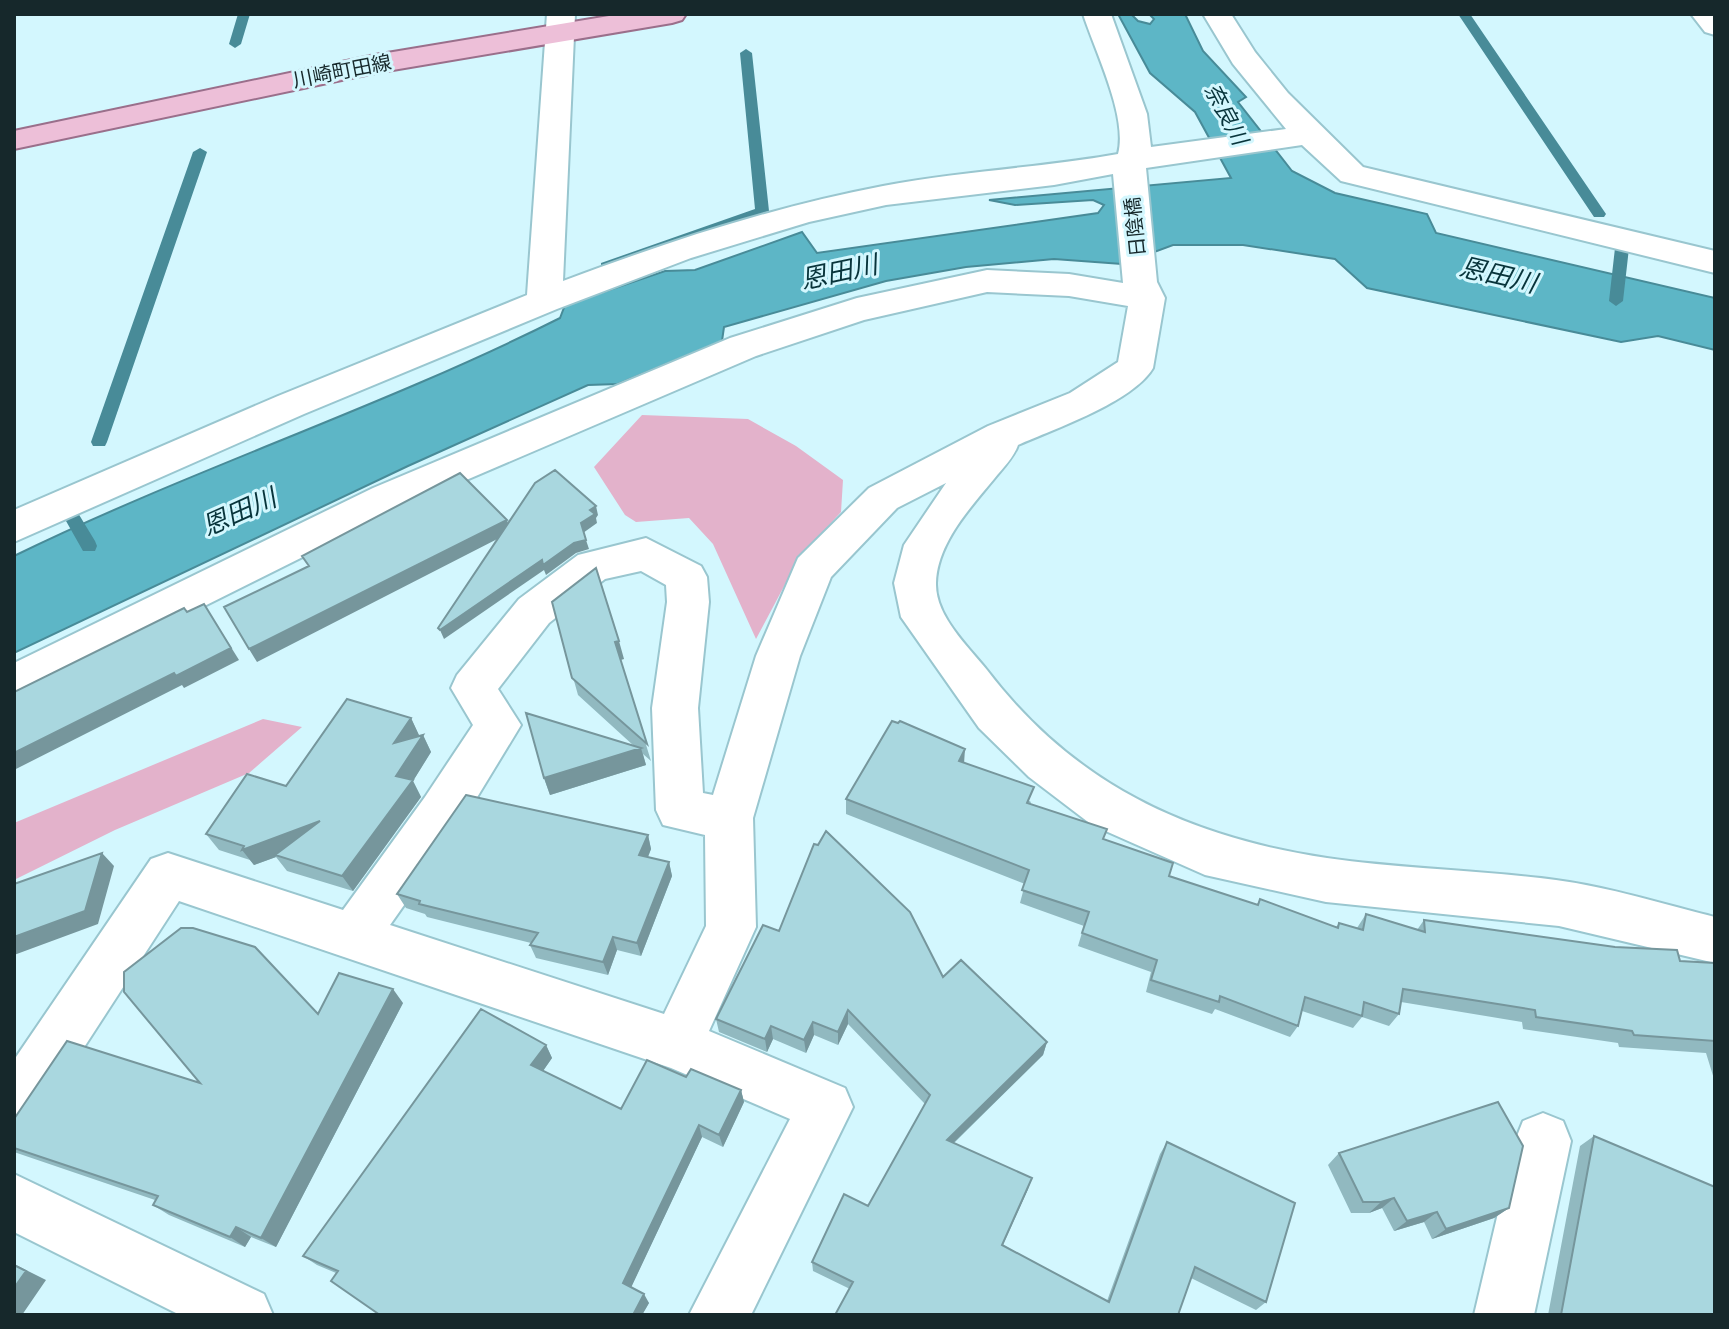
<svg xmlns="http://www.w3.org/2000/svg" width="1729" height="1329" font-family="Montserrat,'Noto Sans JP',sans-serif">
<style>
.green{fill:#e3b2cb}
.water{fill:#5db6c6;stroke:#488b98;stroke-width:2}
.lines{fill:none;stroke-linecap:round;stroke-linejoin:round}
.stream{fill:#488b98;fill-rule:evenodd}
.minor-casing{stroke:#99c6cf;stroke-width:4}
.major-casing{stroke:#9a6f8b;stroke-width:4}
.minor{fill:#fff;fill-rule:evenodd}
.major{fill:#edbfd8;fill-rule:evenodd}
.wall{fill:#91b9c0}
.shaded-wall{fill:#76969c}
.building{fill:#a9d7df;stroke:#76969c;stroke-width:2}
.labels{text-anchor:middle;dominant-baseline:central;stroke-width:6;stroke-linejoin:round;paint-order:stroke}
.far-street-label{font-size:20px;fill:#16282b;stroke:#d3f7fe}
.far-water-label{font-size:22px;font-style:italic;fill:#08343b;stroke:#d3f7fe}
.water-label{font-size:26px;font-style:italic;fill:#08343b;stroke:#d3f7fe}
</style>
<rect width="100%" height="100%" fill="#d3f7fe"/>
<path class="green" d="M642 415 748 419 796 446 843 480 841 512 799 558 756 639 713 544 689 518 636 522 625 515 594 467Z
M263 719 302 727 249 773 115 830 14 880V823Z"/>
<path class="water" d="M1118 14H1131L1138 21 1150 24 1154 19 1149 14H1185L1203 51 1246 97 1238 102 1292 171 1335 193 1427 214 1436 233 1715 298V350L1658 336 1621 342 1367 288 1335 259 1243 245H1173L1122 264 1054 259 966 267 886 281 724 327 722 341 618 384 588 385 408 466 14 653V556C192 469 383 407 560 318L565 305 665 271 695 270 802 232 817 253 1098 213 1104 205 1093 200 1015 205 989 200 1231 178 1195 112 1150 73Z"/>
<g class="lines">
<path class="stream" d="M238 14H250L241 44 235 48 229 44Z
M1458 14H1470L1606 214 1604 217H1594Z
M746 49 752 53 769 211 611 269H601V263L755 209 740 53Z
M200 148 207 152 107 442 105 446H93L91 442 193 152Z
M1622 244 1629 248 1623 301 1616 306 1609 301 1615 248Z
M72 511 78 513 95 541 97 546 95 551H83L66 521 64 517 66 513Z"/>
<defs>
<path id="minor" d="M547 14H575L563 281C667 242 773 207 883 186 960 171 1040 168 1118 154 1128 117 1095 51 1083 14H1111L1147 114 1151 147 1286 129 1233 64 1203 14H1231L1255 52 1288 93 1363 167 1715 251V273L1341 181 1302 145 1146 168 1157 282 1165 298 1153 368C1133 402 1054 429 1018 445 1014 457 1003 468 994 479 971 507 937 543 936 583 935 616 968 646 987 670 1074 784 1187 837 1327 858 1402 869 1480 870 1556 880 1609 887 1663 904 1715 917V963L1559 926 1326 902 1205 875 1092 825 1029 777 979 728 901 617 894 583 904 545 946 483 897 508 831 577 800 656 753 818 756 927 709 1031 845 1088 853 1107 751 1315H689L790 1119 671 1068 179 901 33 1126 14 1134V1060L151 859 168 853 343 910 425 797 473 725 451 688 457 675 519 599 578 555 646 538 701 566 707 577 709 602 698 708 703 793 713 795 756 656 798 558 869 488 988 426 1070 393 1118 362 1128 306 1069 296 987 292 864 320 756 356 401 508 14 701V663L373 488 730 338 857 298 987 270 1069 274 1123 283 1113 174 1054 185 886 205 809 222 691 258 557 309 304 414 14 542V510L278 396 527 295ZM641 571 666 585 667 602 652 708 656 810 663 825 705 835 706 926 664 1014 390 925 459 827 521 725 498 689 549 623 605 579Z
M1691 14H1715V35L1705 32Z
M1543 1113 1563 1121 1571 1141 1534 1315H1474L1515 1141 1523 1121Z
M14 1174 264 1294 273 1315H180L14 1232Z"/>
<path id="major" d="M621 14H686L682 20 672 23 375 73 14 149V131L375 55Z"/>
</defs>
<use href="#minor" class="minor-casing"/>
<use href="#major" class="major-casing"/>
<use href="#minor" class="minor"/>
<use href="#major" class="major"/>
</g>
<path class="wall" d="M552 602 624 659 620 660 651 761 643 754 646 765 550 795 544 778 634 746 578 695Z
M411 718 419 736 423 735 431 752 413 781 421 797 353 891 287 871 276 857 254 865 250 860 219 850 206 834 286 786Z
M898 723 1031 802 1030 804 1103 839 1169 876 1257 905 1260 899 1336 927 1339 923 1357 928 1366 914 1417 930 1424 920 1680 961 1715 963V1079H1714L1706 1053 1619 1047 1618 1043 1523 1029 1522 1022 1401 1002 1399 1014 1389 1026 1362 1017 1353 1028 1302 1011 1298 1026 1290 1037 1215 1009 1212 1014 1146 992 1151 972 1078 946 1084 926 1020 903 1025 884 846 814V799Z
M648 835 651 849 648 857 669 862 672 876 641 956 617 950 608 975 536 958 530 945 531 943 427 917 425 914 406 908 397 894Z
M779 931 943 977 1047 1042 1043 1055 954 1143 1028 1189 1003 1245 1107 1301 1160 1154 1167 1142 1266 1302 1256 1310 1191 1278 1178 1315 850 1289 813 1271 812 1262 868 1206 925 1104 848 1024 838 1045 814 1035 806 1053 773 1039 767 1052 719 1032 716 1019Z
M403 1003 276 1247 251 1237 245 1247 169 1215 153 1205 155 1200 14 1152V1119L200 1083 318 1014Z
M546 1045 552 1058 543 1071 621 1109 686 1077 741 1090 744 1102 723 1147 702 1137 631 1287 649 1303 642 1315H380L336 1273 317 1265 303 1256Z
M1594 1136 1715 1315H1548L1580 1146Z
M1339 1153 1509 1208 1494 1218 1432 1239 1424 1222 1394 1231 1382 1208 1369 1213H1351L1328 1165Z"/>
<path class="shaded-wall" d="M596 506 598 515 596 518 597 523 583 533 581 523 590 510Z
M507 520 511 532 257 662 249 649Z
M586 540 589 549 576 553 546 575 544 570 444 639 440 630 542 560 574 543Z
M204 604 239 660 184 688 182 685 14 770V753Z
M619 641 624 659 619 660 615 642Z
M411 718 419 735 403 760 394 743Z
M423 735 431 752 413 781 421 797 353 891 342 876 396 776Z
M641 748 646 765 550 795 544 778Z
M965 749 964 764 959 761Z
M320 821 275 855 276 857 254 865 242 850Z
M648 835 651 849 643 869 639 855Z
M102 853 114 866 98 924 14 955V937Z
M669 862 672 876 641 956 637 943Z
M613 937 617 950 608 975 603 962Z
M393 989 403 1003 276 1247 261 1238Z
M848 1010V1024L838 1045V1032Z
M813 1022 814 1035 806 1053 804 1040Z
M771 1026 773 1039 767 1052 765 1039Z
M1047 1042 1043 1055 945 1151 947 1140Z
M546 1045 552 1058 538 1078 531 1065Z
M741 1090 744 1102 723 1147 719 1135Z
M699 1125 702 1137 629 1292 623 1283Z
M1032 1178 1028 1189 998 1254 1002 1245Z
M1394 1198 1382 1208 1369 1213 1381 1202Z
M1509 1208 1494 1218 1432 1239 1446 1229Z
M1437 1212 1424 1222 1394 1231 1407 1221Z
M236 1227 251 1237 245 1247 230 1237Z
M14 1264 46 1280 22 1315H14Z
M644 1294 649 1303 642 1315H633Z"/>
<path class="building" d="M555 470 596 506 590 510 595 514 581 523 586 540 574 543 543 565 542 560 440 630 438 628 535 483Z
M460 473 507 520 249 649 224 607 309 566 302 556Z
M596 568 619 641 615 642 647 744 572 678 552 602Z
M204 604 231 648 176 676 174 673 14 753V692L184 608 187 612Z
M347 699 411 718 394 743 423 735 396 776 413 780 342 876 275 855 320 821 242 850 244 846 206 834 247 774 286 786Z
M526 713 641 748 544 778Z
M892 721 898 723 900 721 965 749 959 761 1034 787 1027 803 1107 829 1103 839 1173 863 1169 876 1258 905 1260 899 1338 928 1339 923 1363 930 1366 914 1425 932 1424 920 1615 947 1677 950 1680 961 1715 963V1041L1634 1035 1632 1031 1536 1017 1535 1010 1403 989 1399 1014 1364 1002 1362 1016 1305 997 1298 1026 1220 996 1219 1002 1151 980 1157 960 1082 933 1089 912 1022 890 1029 870 846 799Z
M466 795 648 835 639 855 669 862 637 943 613 937 603 962 530 945 538 933 419 904 420 901 397 894Z
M826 831 910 912 943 977 961 960 1047 1042 947 1140 1032 1178 1002 1245 1109 1302 1167 1142 1295 1203 1266 1302 1195 1267 1178 1315H835L853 1282 812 1262 844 1194 868 1206 930 1095 848 1010 838 1032 813 1022 804 1040 771 1026 765 1039 716 1019 763 925 779 931 814 844 818 845Z
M102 853 85 911 14 937V884Z
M181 928H193L255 947 318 1014 339 973 393 989 261 1238 236 1227 230 1237 153 1205 158 1196 14 1148V1119L67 1041 200 1083 124 992V972Z
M481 1009 546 1045 531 1065 621 1109 647 1060 686 1077 691 1069 741 1090 719 1135 699 1125 623 1283 644 1294 633 1315H380L331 1281 338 1271 303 1256Z
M1498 1102 1523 1146 1509 1208 1446 1229 1437 1212 1407 1221 1394 1198 1381 1202H1363L1339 1153Z
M1594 1136 1715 1187V1315H1561Z
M14 1265 26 1271 14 1288Z"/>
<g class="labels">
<g class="far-street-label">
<text transform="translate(342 71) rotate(-11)">川崎町田線</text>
<text transform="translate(1135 227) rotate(-96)">日陰橋</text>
</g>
<g class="far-water-label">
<text transform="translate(1226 114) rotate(62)">奈良川</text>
</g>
<g class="water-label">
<text transform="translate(839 272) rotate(-12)">恩田川</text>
<text transform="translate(1498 275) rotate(13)">恩田川</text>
<text transform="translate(239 512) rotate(-24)">恩田川</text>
</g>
</g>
<rect width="1729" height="1329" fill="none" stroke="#16282b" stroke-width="32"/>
</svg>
